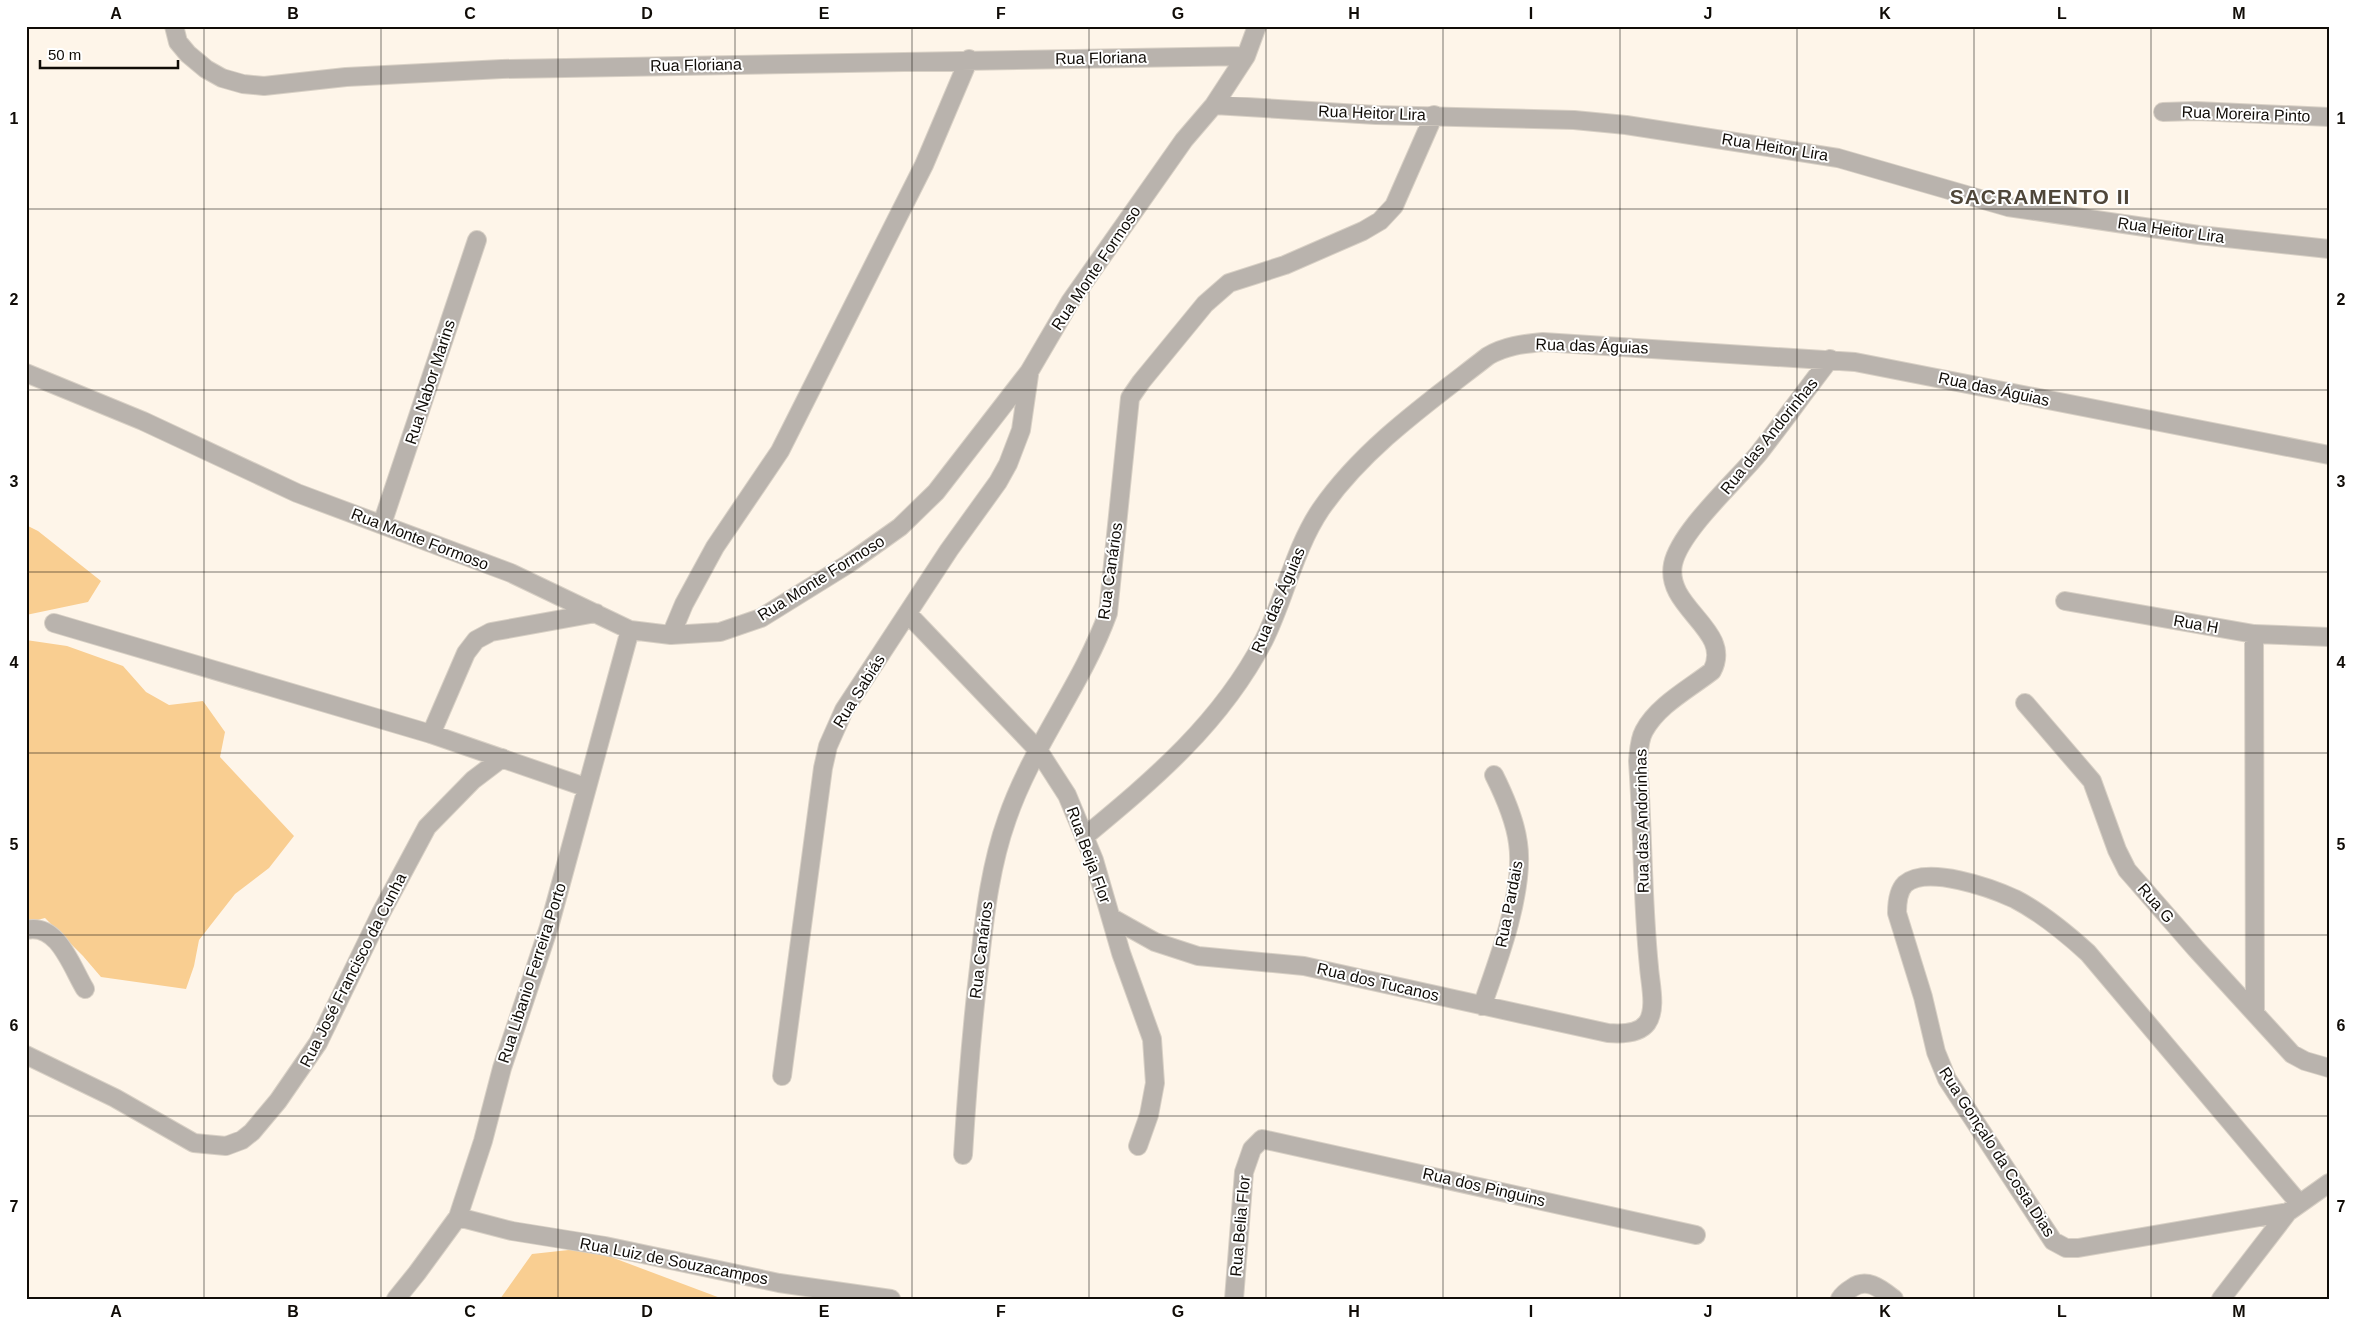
<svg xmlns="http://www.w3.org/2000/svg" width="2355" height="1325" font-family="Arial,sans-serif">
<style>
.green{fill:#f9ce91}
.lines{fill:none;stroke-linecap:round;stroke-linejoin:round}
.minor-casing{stroke:#d8d0c5;stroke-width:20}
.minor{stroke:#b9b3ad;stroke-width:18}
.grid{fill:none;stroke:#100c07;stroke-width:1;stroke-opacity:0.55}
.labels{text-anchor:middle;dominant-baseline:central;stroke-width:4;stroke-linejoin:round;paint-order:stroke}
.street-label{font-size:16px;fill:#100c07;stroke:#fff}
.district-label{font-size:21px;font-weight:bold;letter-spacing:1px;fill:#4f4639;stroke:#fff}
.neatline{fill:none;stroke:#100c07;stroke-width:2}
.grid-label{font-size:16px;text-anchor:middle;font-weight:bold;fill:#100c07}
</style>
<rect width="100%" height="100%" fill="#fef5e9"/>
<path class="green" d="M26 525 38 531 101 581 88 602 26 615Z
M26 640 67 646 123 666 146 692 169 705 203 701 225 732 220 757 294 836 269 868 235 894 199 940 194 966 186 989 101 977 83 956 45 918 26 923Z
M587 1248 723 1299H500L532 1254Z"/>
<g class="lines">
<defs>
<path id="minor" d="M174 26 178 42 188 54 206 69 222 78 243 84 264 86 346 77 502 69 1246 56
M1214 105 1376 115 1574 120 1626 125 1838 158 2008 207 2199 235 2329 249
M2163 112 2196 111 2329 117
M26 373 143 421 297 493 511 573 630 630 671 635 720 632 761 618 848 564 900 527 936 492 1029 372 1070 302 1184 140 1214 105 1246 56 1257 26
M382 524 477 240
M2065 601 2254 634 2329 637
M908 614 1038 750 1067 795 1094 860 1121 953 1152 1039 1155 1083 1149 1115 1138 1146
M54 623 431 734 585 787
M2254 634 2255 1012
M671 635 684 604 715 547 780 451 924 165 969 59
M2025 703 2092 781 2117 850 2127 870 2196 949 2292 1054 2305 1061 2329 1068
M431 734 466 653 476 640 491 632 596 613
M1084 837C1154 779 1221 723 1264 640 1285 598 1294 549 1321 509 1364 447 1429 402 1488 356 1505 346 1522 344 1543 342L1855 362 2329 455
M1112 918 1155 942 1198 956 1304 966 1608 1033C1620 1034 1639 1034 1647 1023 1657 1009 1650 983 1649 967 1642 898 1643 830 1638 761 1639 751 1639 740 1644 731 1658 705 1689 689 1712 671 1734 630 1664 608 1673 564 1680 531 1736 481 1759 453 1783 422 1806 390 1830 359
M26 930C58 922 72 968 85 989
M1482 1006C1498 962 1525 889 1518 843 1515 820 1504 795 1494 775
M26 1055 115 1098 194 1143 226 1146 242 1140 252 1132 278 1101 318 1043 381 913 427 827 473 780 502 758
M782 1076 823 768 828 746 844 710 949 550 998 482 1008 464 1021 430 1029 375
M963 1155C967 1089 972 1025 980 959 985 912 991 864 1007 819 1032 746 1082 685 1108 613L1130 398 1141 382 1205 304 1229 283 1285 265 1363 231 1380 221 1394 206 1434 115
M2288 1212 2078 1248H2066L2053 1241 1947 1079 1936 1052 1923 997 1897 913C1897 904 1898 891 1905 884 1927 865 1991 888 2015 899 2042 913 2066 933 2088 953L2299 1203
M458 1217 512 1231 605 1246 779 1283 891 1299
M396 1299 417 1273 458 1217 483 1141 502 1068 549 927 630 630
M1234 1299 1244 1172 1252 1149 1262 1139 1696 1235
M1840 1299C1843 1294 1847 1291 1852 1288 1867 1277 1881 1289 1894 1299
M2221 1299 2288 1212 2329 1183"/>
</defs>
<use href="#minor" class="minor-casing"/>
<use href="#minor" class="minor"/>
</g>
<path class="grid" d="M204 26V1299M381 26V1299M558 26V1299M735 26V1299M912 26V1299M1089 26V1299M1266 26V1299M1443 26V1299M1620 26V1299M1797 26V1299M1974 26V1299M2151 26V1299M26 209H2329M26 390H2329M26 572H2329M26 753H2329M26 935H2329M26 1116H2329"/>
<g class="labels">
<g class="street-label">
<text transform="translate(1101 58) rotate(-1)">Rua Floriana</text>
<text transform="translate(696 65) rotate(-1)">Rua Floriana</text>
<text transform="translate(1372 113) rotate(2)">Rua Heitor Lira</text>
<text transform="translate(2246 114) rotate(2)">Rua Moreira Pinto</text>
<text transform="translate(1775 147) rotate(9)">Rua Heitor Lira</text>
<text transform="translate(2171 230) rotate(8)">Rua Heitor Lira</text>
<text transform="translate(1096 268) rotate(-56)">Rua Monte Formoso</text>
<text transform="translate(1592 346) rotate(2)">Rua das Águias</text>
<text transform="translate(430 382) rotate(-72)">Rua Nabor Marins</text>
<text transform="translate(1994 389) rotate(12)">Rua das Águias</text>
<text transform="translate(1769 436) rotate(-51)">Rua das Andorinhas</text>
<text transform="translate(420 539) rotate(21)">Rua Monte Formoso</text>
<text transform="translate(1110 571) rotate(-82)">Rua Canários</text>
<text transform="translate(821 578) rotate(-32)">Rua Monte Formoso</text>
<text transform="translate(1278 600) rotate(-67)">Rua das Águias</text>
<text transform="translate(2196 624) rotate(10)">Rua H</text>
<text transform="translate(859 691) rotate(-58)">Rua Sabiás</text>
<text transform="translate(1642 821) rotate(-91)">Rua das Andorinhas</text>
<text transform="translate(1089 855) rotate(70)">Rua Beija Flor</text>
<text transform="translate(2156 903) rotate(49)">Rua G</text>
<text transform="translate(1509 904) rotate(-79)">Rua Pardais</text>
<text transform="translate(981 950) rotate(-83)">Rua Canários</text>
<text transform="translate(353 970) rotate(-63)">Rua José Francisco da Cunha</text>
<text transform="translate(532 973) rotate(-72)">Rua Libanio Ferreira Porto</text>
<text transform="translate(1378 982) rotate(13)">Rua dos Tucanos</text>
<text transform="translate(1997 1152) rotate(57)">Rua Gonçalo da Costa Dias</text>
<text transform="translate(1484 1187) rotate(13)">Rua dos Pinguins</text>
<text transform="translate(1240 1226) rotate(-85)">Rua Belia Flor</text>
<text transform="translate(674 1261) rotate(11)">Rua Luiz de Souzacampos</text>
</g>
<g class="district-label">
<text x="2040" y="196">SACRAMENTO II</text>
</g>
</g>
<rect width="2355" height="1325" fill="none" stroke="#ffffff" stroke-width="55"/>
<path d="M40 60v8h138v-8" fill="none" stroke="#100c07" stroke-width="2.5"/>
<text x="48" y="60" font-size="15" fill="#100c07" stroke="#ffffff" stroke-width="4" paint-order="stroke">50 m</text>
<rect x="28" y="28" width="2300" height="1270" class="neatline"/>
<g class="grid-label">
<text x="116" y="19">A</text>
<text x="293" y="19">B</text>
<text x="470" y="19">C</text>
<text x="647" y="19">D</text>
<text x="824" y="19">E</text>
<text x="1001" y="19">F</text>
<text x="1178" y="19">G</text>
<text x="1354" y="19">H</text>
<text x="1531" y="19">I</text>
<text x="1708" y="19">J</text>
<text x="1885" y="19">K</text>
<text x="2062" y="19">L</text>
<text x="2239" y="19">M</text>
<text x="14" y="124">1</text>
<text x="2341" y="124">1</text>
<text x="14" y="305">2</text>
<text x="2341" y="305">2</text>
<text x="14" y="487">3</text>
<text x="2341" y="487">3</text>
<text x="14" y="668">4</text>
<text x="2341" y="668">4</text>
<text x="14" y="850">5</text>
<text x="2341" y="850">5</text>
<text x="14" y="1031">6</text>
<text x="2341" y="1031">6</text>
<text x="14" y="1212">7</text>
<text x="2341" y="1212">7</text>
<text x="116" y="1317">A</text>
<text x="293" y="1317">B</text>
<text x="470" y="1317">C</text>
<text x="647" y="1317">D</text>
<text x="824" y="1317">E</text>
<text x="1001" y="1317">F</text>
<text x="1178" y="1317">G</text>
<text x="1354" y="1317">H</text>
<text x="1531" y="1317">I</text>
<text x="1708" y="1317">J</text>
<text x="1885" y="1317">K</text>
<text x="2062" y="1317">L</text>
<text x="2239" y="1317">M</text>
</g>
</svg>
